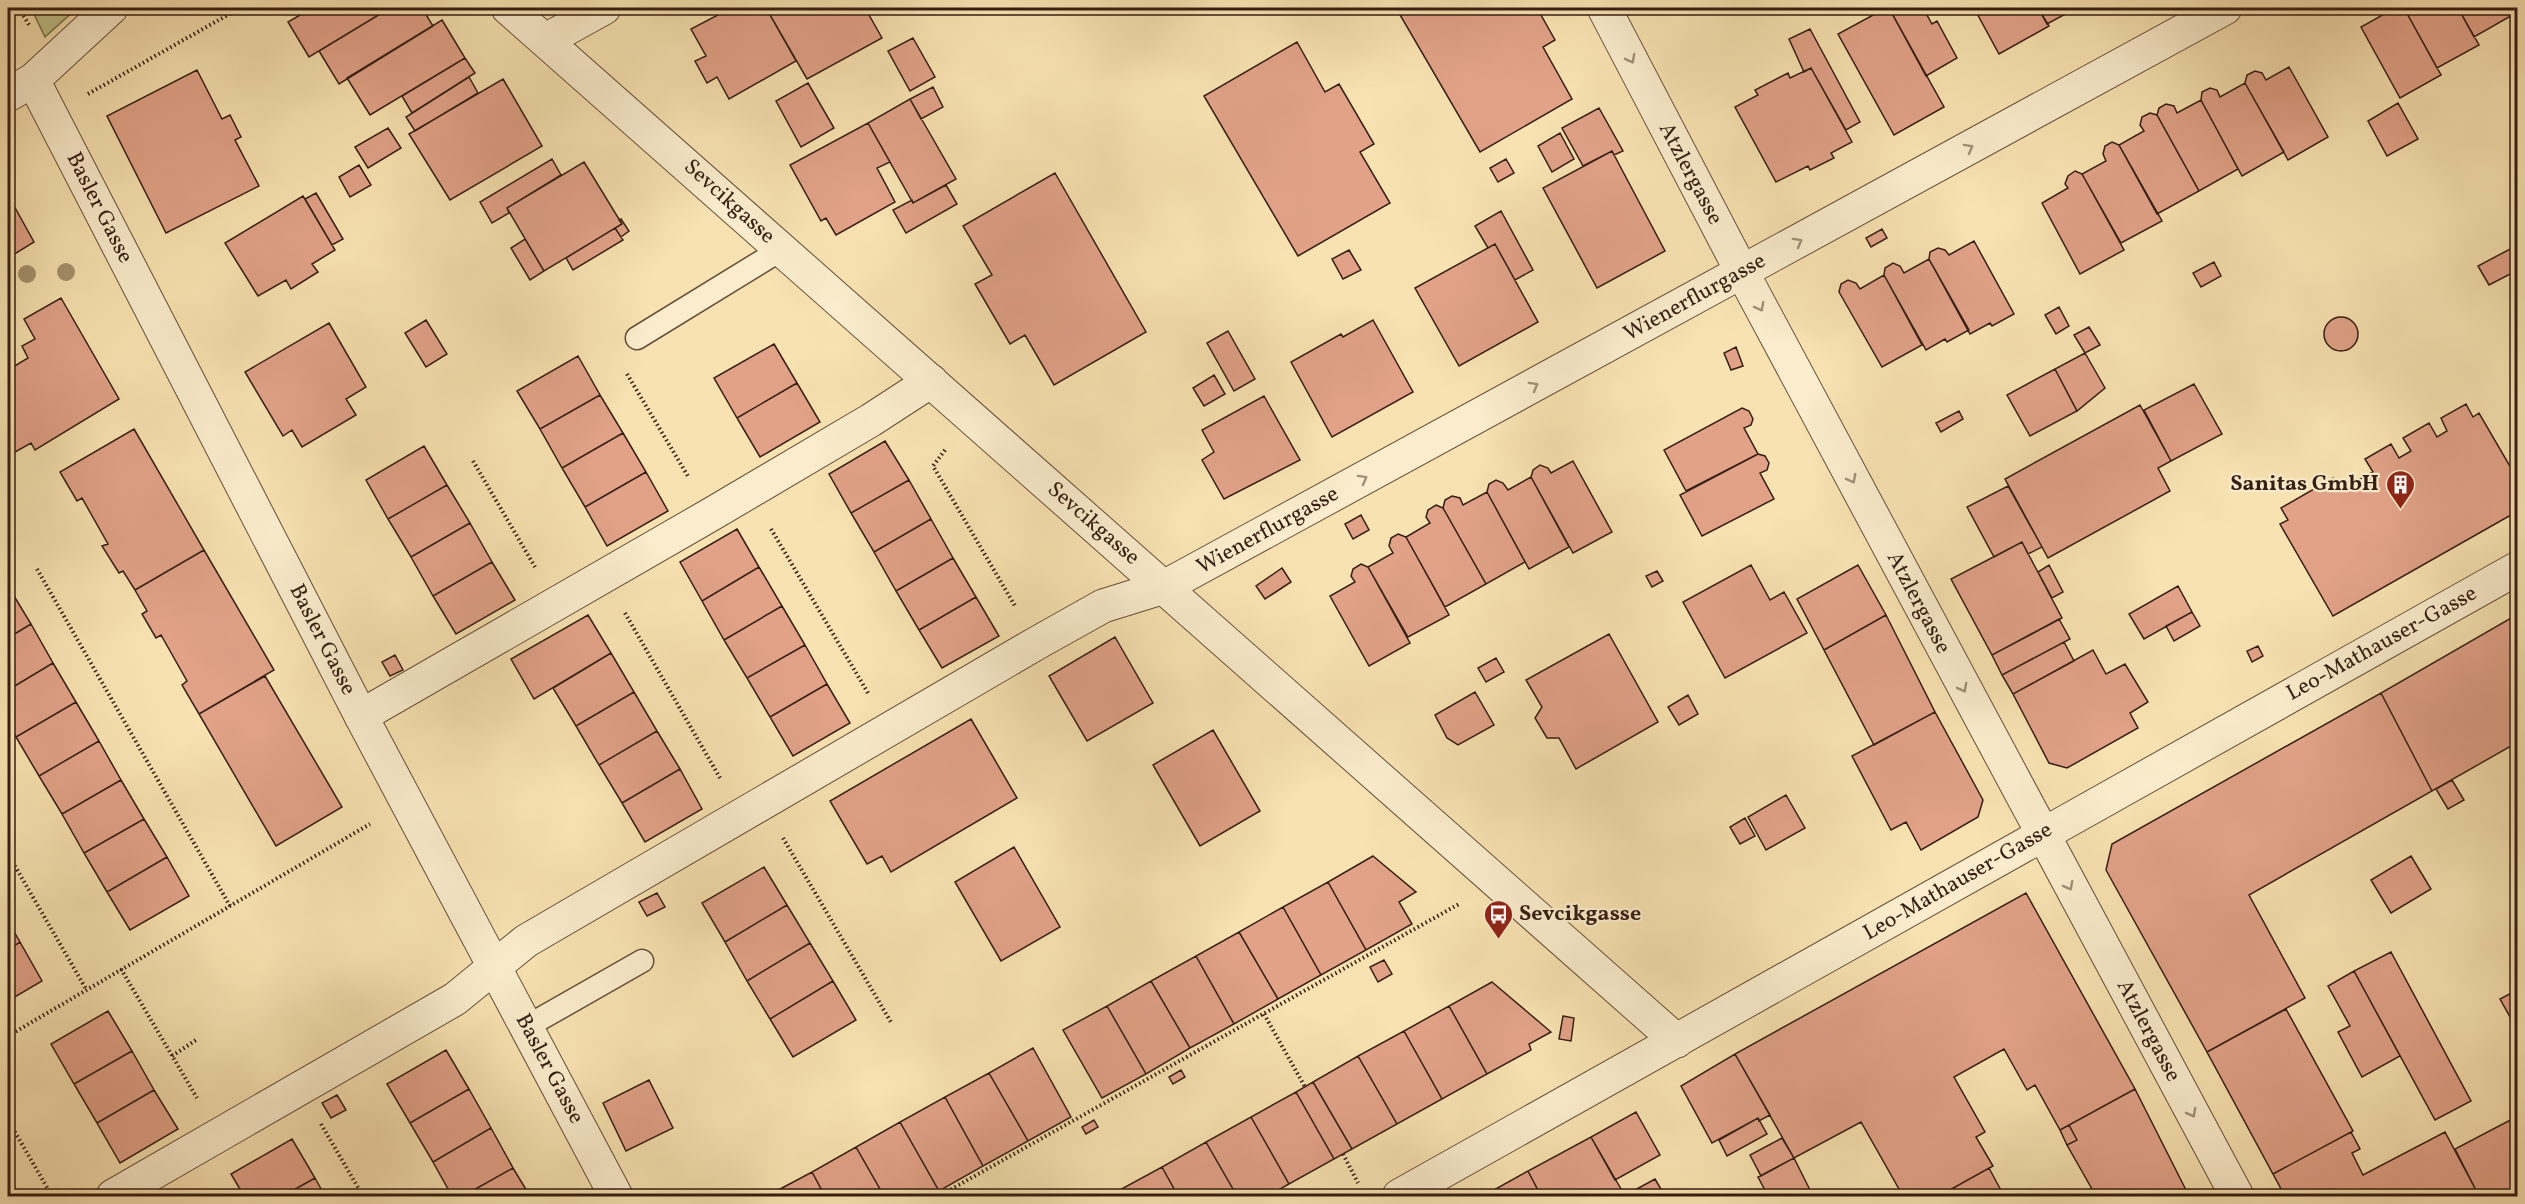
<svg xmlns="http://www.w3.org/2000/svg" width="2525" height="1204" font-family="Vollkorn,serif">
<style>
.green{fill:#c0c289;stroke:#7b704e;stroke-width:1.5}
.building{fill:#e1a288;stroke:#361e13;stroke-width:1.5}
.lines{fill:none;stroke-linecap:round;stroke-linejoin:round}
.service-casing{stroke:#664f3a;stroke-width:25}
.pedestrian-casing{stroke:#664f3a;stroke-width:35}
.minor-casing{stroke:#664f3a;stroke-width:35}
.path{stroke:#361e13;stroke-width:4;stroke-dasharray:1.5 3;stroke-linecap:butt}
.service{stroke:#faeccc;stroke-width:22}
.pedestrian{stroke:#faeccc;stroke-width:33}
.minor{stroke:#faeccc;stroke-width:33}
.tree{fill:#a4916d}
.oneway{stroke:#a28f79}
.labels{text-anchor:middle;dominant-baseline:central;stroke-width:4.5;stroke-linejoin:round;paint-order:stroke}
.street-label{font-size:22px;fill:#361e13;stroke:#faeccc}
.poi-label{font-size:22px;font-weight:bold;fill:#361e13;stroke:#faeccc;text-anchor:end}
</style>
<rect width="100%" height="100%" fill="#f8e2b1"/>
<filter id="stains"><feTurbulence type="fractalNoise" baseFrequency=".00333" numOctaves="4"/><feColorMatrix values="0 0 0 0 .2 0 0 0 0 .09 0 0 0 0 .02 0 0 0 .5 -.17"/></filter>
<radialGradient id="worn" r=".72"><stop offset=".6" stop-color="#630" stop-opacity="0"/><stop offset="1" stop-color="#630" stop-opacity=".3"/></radialGradient>
<path class="green" d="M31 8H77L45 37Z"/>
<path class="building" d="M312 8H390L309 57 288 22Z
M390 8H422L433 26 339 84 319 51Z
M731 8H766L796 61 729 99 717 77 707 83 695 61 706 56 691 29Z
M766 8H865L882 38 807 79Z
M1396 8H1537L1555 40 1543 47 1572 99 1480 152Z
M1886 8H1889L1944 107 1894 135 1838 34Z
M1889 8H1923L1932 24 1937 21 1957 58 1926 76Z
M1974 8H2038L2049 26 1999 54Z
M2038 8H2072L2073 10 2047 24Z
M2386 8H2404L2441 75 2400 98 2361 27 2388 12Z
M2404 8H2458L2479 45 2437 68Z
M2458 8H2513L2516 13 2474 37Z
M442 20 465 58 370 115 347 78Z
M1810 29 1860 122 1846 130 1811 68 1804 72 1789 39Z
M913 38 935 77 910 91 888 51Z
M1297 42 1325 92 1339 84 1374 144 1360 152 1390 203 1298 256 1204 96Z
M465 58 475 73 412 113 402 96Z
M2289 67 2328 137 2288 160 2245 83 2247 75 2255 71 2262 73 2266 80Z
M1811 68 1852 142 1831 153 1834 158 1810 170 1808 166 1776 182 1735 107 1758 95 1755 90 1788 73 1790 78Z
M197 70 222 119 230 115 241 137 235 140 259 186 166 233 107 116Z
M469 77 478 93 415 131 406 117Z
M503 79 542 146 450 200 409 134Z
M808 83 834 128 801 147 776 101Z
M2245 83 2284 152 2242 176 2201 100 2202 92 2210 88 2217 90 2220 97Z
M933 87 943 107 921 119 910 99Z
M910 99 956 179 913 203 868 123Z
M2201 100 2238 169 2199 191 2157 115 2159 108 2166 104 2174 106 2177 113Z
M2398 103 2418 139 2387 156 2368 121Z
M1599 108 1623 151 1614 155 1612 151 1583 166 1562 128Z
M2150 113 2157 115 2199 191 2157 214 2119 145 2144 131 2140 125 2142 117Z
M868 123 890 162 877 168 895 202 836 235 826 218 821 221 790 165Z
M388 128 401 148 368 168 355 147Z
M1560 133 1574 159 1552 172 1538 146Z
M2112 142 2119 145 2162 221 2121 243 2082 174 2106 161 2103 154 2105 146Z
M1612 151 1665 251 1597 288 1543 188Z
M552 159 561 175 507 208 509 213 492 223 480 202Z
M1506 159 1514 173 1498 182 1490 168Z
M584 162 622 224 544 271 507 208Z
M359 165 371 185 350 197 339 177Z
M2075 171 2082 174 2124 250 2080 274 2042 203 2068 188 2065 184 2068 176Z
M1055 173 1146 332 1054 385 1025 335 1010 344 975 284 992 275 963 226Z
M946 185 957 204 906 233 893 210 912 200 913 203Z
M316 193 343 239 332 245 305 199Z
M8 195 34 242 8 258Z
M303 196 335 250 312 264 318 272 291 289 286 280 258 296 225 243Z
M1501 211 1533 270 1515 280 1495 244 1488 248 1475 226Z
M621 219 629 231 621 237 615 228 622 224 619 220Z
M615 228 623 240 573 270 566 258Z
M1882 229 1887 238 1871 247 1866 238Z
M525 239 544 271 530 280 511 248Z
M1974 241 2014 314 1992 326 1990 323 1970 334 1929 259 1930 252 1938 248 1945 250 1949 255Z
M1495 244 1538 322 1459 366 1415 288Z
M2512 248 2518 259V270L2489 285 2478 266Z
M1349 250 1361 270 1343 279 1332 259Z
M1929 259 1969 330 1947 342 1945 339 1926 350 1884 275 1885 268 1893 263 1900 266 1904 273Z
M2214 262 2221 276 2201 287 2193 273Z
M1884 275 1922 345 1882 367 1839 292 1841 284 1848 280 1856 283 1860 289Z
M61 298 119 399 35 450 31 443 8 456V370L28 358 22 346 35 339 24 319Z
M2059 307 2069 326 2056 334 2045 315Z
M2324 334a17 17 0 1 1 34 0a17 17 0 1 1-34 0Z
M426 320 447 354 426 367 405 333Z
M1373 320 1413 392 1332 437 1291 362 1341 334 1343 337Z
M329 323 366 387 346 399 356 415 302 447 292 430 283 436 245 372Z
M2089 327 2100 345 2085 353 2074 335Z
M1228 331 1255 379 1234 391 1207 343Z
M774 344 797 383 737 418 714 378Z
M1736 347 1743 366 1731 370 1724 353Z
M2085 353 2105 388 2077 411 2055 369Z
M578 356 600 395 540 429 517 391Z
M2055 369 2077 411 2030 436 2007 395Z
M1214 375 1225 394 1204 406 1193 388Z
M797 383 820 422 760 457 737 418Z
M2194 384 2222 434 2171 461 2144 410Z
M600 395 623 433 562 468 540 429Z
M1264 396 1300 460 1224 499 1202 460 1214 452 1202 430Z
M2466 404 2473 417 2479 413 2518 480V511L2333 616 2280 524 2288 520 2281 508 2333 478 2340 490 2373 472 2365 459 2391 444 2399 458 2411 451 2403 438 2429 423 2437 437 2447 431 2441 418Z
M2140 405 2171 461 2158 468 2170 491 2048 558 2005 479Z
M1742 408 1749 411 1753 419 1751 425 1744 428 1758 454 1686 491 1664 450Z
M1959 411 1963 419 1941 432 1936 423Z
M134 429 204 550 135 590 123 571 119 573 102 546 108 544 82 498 77 501 60 472Z
M623 433 646 472 585 507 562 468Z
M885 441 909 480 851 513 829 474Z
M424 446 447 485 388 519 366 480Z
M1758 454 1765 456 1769 463 1767 470 1760 473 1774 499 1702 536 1680 495Z
M1573 461 1612 532 1573 553 1531 477 1533 470 1540 465 1548 468 1551 473Z
M646 472 668 511 607 546 585 507Z
M1531 477 1569 547 1529 569 1487 492 1489 484 1496 480 1503 483 1508 490Z
M909 480 931 519 874 552 851 513Z
M447 485 470 523 411 557 388 519Z
M2008 486 2042 547 2028 554 2022 542 1994 557 1967 507Z
M1487 492 1525 562 1486 584 1443 508 1445 500 1452 496 1460 498 1463 505Z
M1436 505 1443 508 1486 584 1445 607 1406 537 1430 523 1426 517 1428 510Z
M1361 515 1369 530 1353 539 1345 524Z
M931 519 953 558 896 591 874 552Z
M470 523 492 562 433 596 411 557Z
M737 529 759 567 702 601 680 562Z
M1398 534 1406 537 1449 615 1408 637 1368 567 1393 553 1389 546 1391 538Z
M2022 542 2062 618 1992 655 1951 579Z
M204 550 274 670 199 714 182 685 187 681 161 635 156 638 142 614 147 611 135 590Z
M953 558 976 597 919 630 896 591Z
M492 562 515 600 456 634 433 596Z
M1361 564 1368 567 1410 643 1369 666 1330 596 1355 582 1351 576 1353 569Z
M1751 565 1770 600 1784 592 1807 633 1725 678 1683 602Z
M1858 565 1886 615 1824 650 1797 599Z
M2049 565 2063 592 2052 598 2038 572Z
M759 567 782 606 724 640 702 601Z
M1282 568 1291 582 1265 599 1256 586Z
M1657 571 1663 581 1652 587 1646 576Z
M8 586 31 624 8 638Z
M2178 586 2192 612 2144 639 2129 614Z
M976 597 999 636 942 668 919 630Z
M782 606 805 645 747 678 724 640Z
M2192 612 2200 626 2174 641 2166 626Z
M2518 614V742L2432 791 2381 693Z
M588 615 611 653 534 699 511 659Z
M1886 615 1935 712 1874 745 1824 650Z
M2059 619 2070 639 2002 675 1992 655Z
M31 624 53 663 8 690V638Z
M1609 634 1658 722 1576 769 1559 738H1547L1535 718 1542 707 1526 680Z
M1115 637 1153 703 1087 741 1049 676Z
M2064 642 2074 661 2013 694 2002 675Z
M805 645 827 684 770 717 747 678Z
M2258 646 2263 656 2252 662 2247 651Z
M2093 650 2106 674 2125 664 2148 702 2130 713 2138 728 2067 768 2049 763 2013 694Z
M611 653 634 692 576 726 553 688Z
M395 655 403 670 390 676 382 662Z
M1496 658 1504 672 1486 682 1478 668Z
M53 663 76 702 16 737 8 722V690Z
M265 676 342 807 276 846 199 714Z
M827 684 850 723 793 756 770 717Z
M634 692 657 731 599 765 576 726Z
M1475 692 1494 725 1458 745 1447 738 1435 715Z
M2381 693 2432 791 2249 895 2305 998 2207 1052 2106 870 2112 844Z
M1688 695 1698 714 1679 725 1668 707Z
M76 702 99 741 39 776 16 737Z
M1935 712 1983 800 1978 817 1921 850 1906 822 1891 830 1852 756Z
M971 719 1017 798 891 872 882 856 867 864 830 801Z
M1213 730 1260 811 1200 846 1153 765Z
M657 731 680 769 622 803 599 765Z
M99 741 121 780 62 814 39 776Z
M680 769 702 809 645 842 622 803Z
M121 780 144 819 84 853 62 814Z
M2452 780 2464 800 2448 809 2436 789Z
M1786 795 1805 828 1766 850 1748 817Z
M1745 818 1755 836 1740 844 1730 827Z
M144 819 167 857 107 892 84 853Z
M1014 847 1060 927 1001 961 955 882Z
M1373 856 1416 892 1399 902 1412 924 1366 950 1328 882Z
M2411 856 2431 889 2391 913 2371 880Z
M167 857 189 896 130 930 107 892Z
M764 867 787 905 725 942 702 903Z
M1328 882 1366 950 1321 975 1283 907Z
M657 893 665 907 647 916 639 902Z
M2026 893 2135 1089 2060 1130 2035 1085 2027 1090 2004 1049 1954 1077 1985 1132 1976 1137 1993 1166 1939 1196H1903L1861 1122 1794 1158 1735 1054Z
M787 905 810 943 747 981 725 942Z
M1283 907 1321 975 1278 999 1239 932Z
M8 921 20 942 8 950Z
M1239 932 1278 999 1234 1024 1196 956Z
M20 942 42 981 8 1001V950Z
M810 943 833 981 770 1019 747 981Z
M2391 952 2471 1101 2435 1120 2354 971Z
M1196 956 1234 1024 1190 1048 1151 981Z
M1384 960 1392 974 1378 982 1370 967Z
M2354 971 2400 1056 2362 1077 2338 1032 2350 1026 2328 986Z
M833 981 856 1020 793 1057 770 1019Z
M1151 981 1190 1048 1146 1074 1107 1006Z
M1492 982 1551 1032 1529 1044 1531 1050 1487 1074 1449 1006Z
M2517 990 2518 991V1031L2500 999Z
M1107 1006 1146 1074 1102 1098 1063 1030Z
M1449 1006 1487 1074 1442 1099 1404 1031Z
M2286 1009 2353 1131 2273 1174 2207 1052Z
M108 1011 132 1051 74 1084 51 1044Z
M1563 1016 1574 1018 1571 1041 1559 1039Z
M1404 1031 1442 1099 1397 1124 1358 1056Z
M1033 1048 1071 1117 1028 1141 989 1073Z
M446 1050 469 1089 410 1123 387 1084Z
M132 1051 154 1090 97 1123 74 1084Z
M1735 1054 1770 1115 1759 1121 1758 1118 1712 1143 1681 1086Z
M1358 1056 1397 1124 1352 1149 1313 1082Z
M1181 1070 1185 1077 1173 1084 1169 1077Z
M989 1073 1028 1141 983 1166 945 1097Z
M649 1080 673 1128 626 1151 603 1103Z
M1313 1082 1352 1149 1334 1159 1296 1092Z
M469 1089 491 1128 433 1162 410 1123Z
M2135 1089 2189 1196H2096L2067 1145 2077 1140 2069 1125Z
M154 1090 178 1129 120 1163 97 1123Z
M1296 1092 1334 1159 1289 1184 1251 1117Z
M337 1095 346 1110 331 1118 322 1103Z
M945 1097 983 1166 939 1191 900 1122Z
M1636 1112 1660 1155 1615 1180 1591 1137Z
M2518 1116V1196H2479L2455 1149Z
M1251 1117 1289 1184 1268 1196H1237L1206 1142Z
M1758 1118 1767 1134 1727 1156 1719 1140Z
M1094 1120 1098 1127 1086 1134 1082 1127Z
M900 1122 939 1191 928 1196H884L856 1147Z
M2069 1125 2077 1140 2067 1145 2060 1130Z
M491 1128 513 1168 463 1196H452L433 1162Z
M2351 1132 2360 1149 2352 1153 2363 1175 2445 1132 2479 1196H2285L2273 1174Z
M1591 1137 1625 1196H1541L1528 1171Z
M1782 1138 1794 1158 1761 1176 1750 1155Z
M292 1139 315 1178 283 1196H244L231 1174Z
M1206 1142 1237 1196H1178L1162 1167Z
M856 1147 884 1196H825L812 1172Z
M1794 1158 1813 1196H1768L1758 1177Z
M1162 1167 1178 1196H1119L1116 1192Z
M513 1168 530 1196H463Z
M1989 1168 2004 1196H1939Z
M1528 1171 1541 1196H1483Z
M812 1172 825 1196H767Z
M315 1178 325 1196H283Z
M1655 1179 1665 1196H1624Z"/>
<g class="lines">
<defs>
<path id="service" d="M637 338 782 249
M526 1027 642 961"/>
<path id="pedestrian" d="M361 716 710 515 871 420 931 381
M113 1196 455 999 526 941 1037 643 1103 606 1164 587"/>
<path id="minor" d="M508 8 1677 1041
M1604 8 1742 272 2237 1196
M546 40 604 8
M33 80 361 716 616 1196
M8 95 33 80 111 8
M1164 587 2225 8
M1399 1196 2518 568"/>
</defs>
<use href="#service" class="service-casing"/>
<use href="#pedestrian" class="pedestrian-casing"/>
<use href="#minor" class="minor-casing"/>
<path class="path" d="M19 8 29 25
M88 94 240 8
M627 374 689 478
M945 450 933 466 1015 606
M473 461 535 567
M771 529 868 693
M37 569 230 906
M625 613 720 778
M783 838 892 1024
M8 854 86 989
M121 969 197 1098
M1264 1014 1305 1087
M8 1036 370 824
M172 1056 196 1040
M8 1120 52 1196
M321 1124 363 1196
M1343 1154 1358 1183
M939 1196 1459 904"/>
<use href="#service" class="service"/>
<use href="#pedestrian" class="pedestrian"/>
<use href="#minor" class="minor"/>
</g>
<g class="tree">
<circle cx="66" cy="272" r="9"/>
<circle cx="27" cy="274" r="9"/>
</g>
<defs><path id="oneway-chevron" d="M-2-3.5L2.5 0L-2 3.5" fill="none" stroke-width="1.6" stroke-linecap="round" stroke-linejoin="round" transform="scale(1.5)"/></defs>
<g class="oneway">
<use href="#oneway-chevron" transform="translate(1631 59) rotate(62)"/>
<use href="#oneway-chevron" transform="translate(1969 148) rotate(-29)"/>
<use href="#oneway-chevron" transform="translate(1798 242) rotate(-29)"/>
<use href="#oneway-chevron" transform="translate(1760 307) rotate(62)"/>
<use href="#oneway-chevron" transform="translate(1534 386) rotate(-29)"/>
<use href="#oneway-chevron" transform="translate(1363 479) rotate(-29)"/>
<use href="#oneway-chevron" transform="translate(1852 479) rotate(62)"/>
<use href="#oneway-chevron" transform="translate(1963 688) rotate(62)"/>
<use href="#oneway-chevron" transform="translate(2069 886) rotate(62)"/>
<use href="#oneway-chevron" transform="translate(2192 1113) rotate(62)"/>
</g>
<defs>
<symbol id="building-pin" viewBox="-11 -11 22 30"><path d="M0 17L-7.5 6A9.5 9.5 0 1 1 7.5 6Z" fill="#8f2418" stroke="#faeccc"/><path d="M-4-6H4V6H1V3H-1V6H-4ZM-2.5-4.3h1.7v1.8h-1.7ZM.8-4.3h1.7v1.8H.8ZM-2.5-1h1.7V.8h-1.7ZM.8-1h1.7V.8H.8Z" fill="#fff"/></symbol>
<symbol id="bus-pin" viewBox="-11 -11 22 30"><path d="M0 17L-7.5 6A9.5 9.5 0 1 1 7.5 6Z" fill="#8f2418" stroke="#faeccc"/><path d="M-5-6H5V4H4V6H2V4H-2V6H-4V4H-5ZM-3.5-4V0h7V-4ZM-3.5 1.2v1.5H-2V1.2ZM2 1.2v1.5H3.5V1.2Z" fill="#fff"/></symbol>
</defs>
<g fill-rule="evenodd">
<use href="#building-pin" x="2384" y="468" width="33" height="45"/>
<use href="#bus-pin" x="1482" y="898" width="33" height="45"/>
</g>
<g class="labels">
<g class="street-label">
<text transform="translate(1690 174) rotate(62)">Atzlergasse</text>
<text transform="translate(729 202) rotate(42)">Sevcikgasse</text>
<text transform="translate(99 208) rotate(63)">Basler Gasse</text>
<text transform="translate(1695 298) rotate(-29)">Wienerflurgasse</text>
<text transform="translate(1093 524) rotate(41)">Sevcikgasse</text>
<text transform="translate(1268 531) rotate(-29)">Wienerflurgasse</text>
<text transform="translate(1918 603) rotate(62)">Atzlergasse</text>
<text transform="translate(322 640) rotate(63)">Basler Gasse</text>
<text transform="translate(2382 644) rotate(-29)">Leo-Mathauser-Gasse</text>
<text transform="translate(1958 882) rotate(-30)">Leo-Mathauser-Gasse</text>
<text transform="translate(2148 1031) rotate(62)">Atzlergasse</text>
<text transform="translate(549 1069) rotate(62)">Basler Gasse</text>
</g>
<g class="poi-label">
<text x="2379" y="484">Sanitas GmbH</text>
<text x="1519" y="914" text-anchor="start">Sevcikgasse</text>
</g>
</g>
<rect width="2525" height="1204" fill="none" stroke="#f8e2b1" stroke-width="30"/>
<rect x="9" y="9" width="2507" height="1186" fill="none" stroke="#361e13" stroke-width="3"/>
<rect x="15" y="15" width="2495" height="1174" fill="none" stroke="#361e13" stroke-width="1.5"/>
<rect width="100%" height="100%" filter="url(#stains)"/>
<rect width="100%" height="100%" fill="url(#worn)"/>
</svg>
